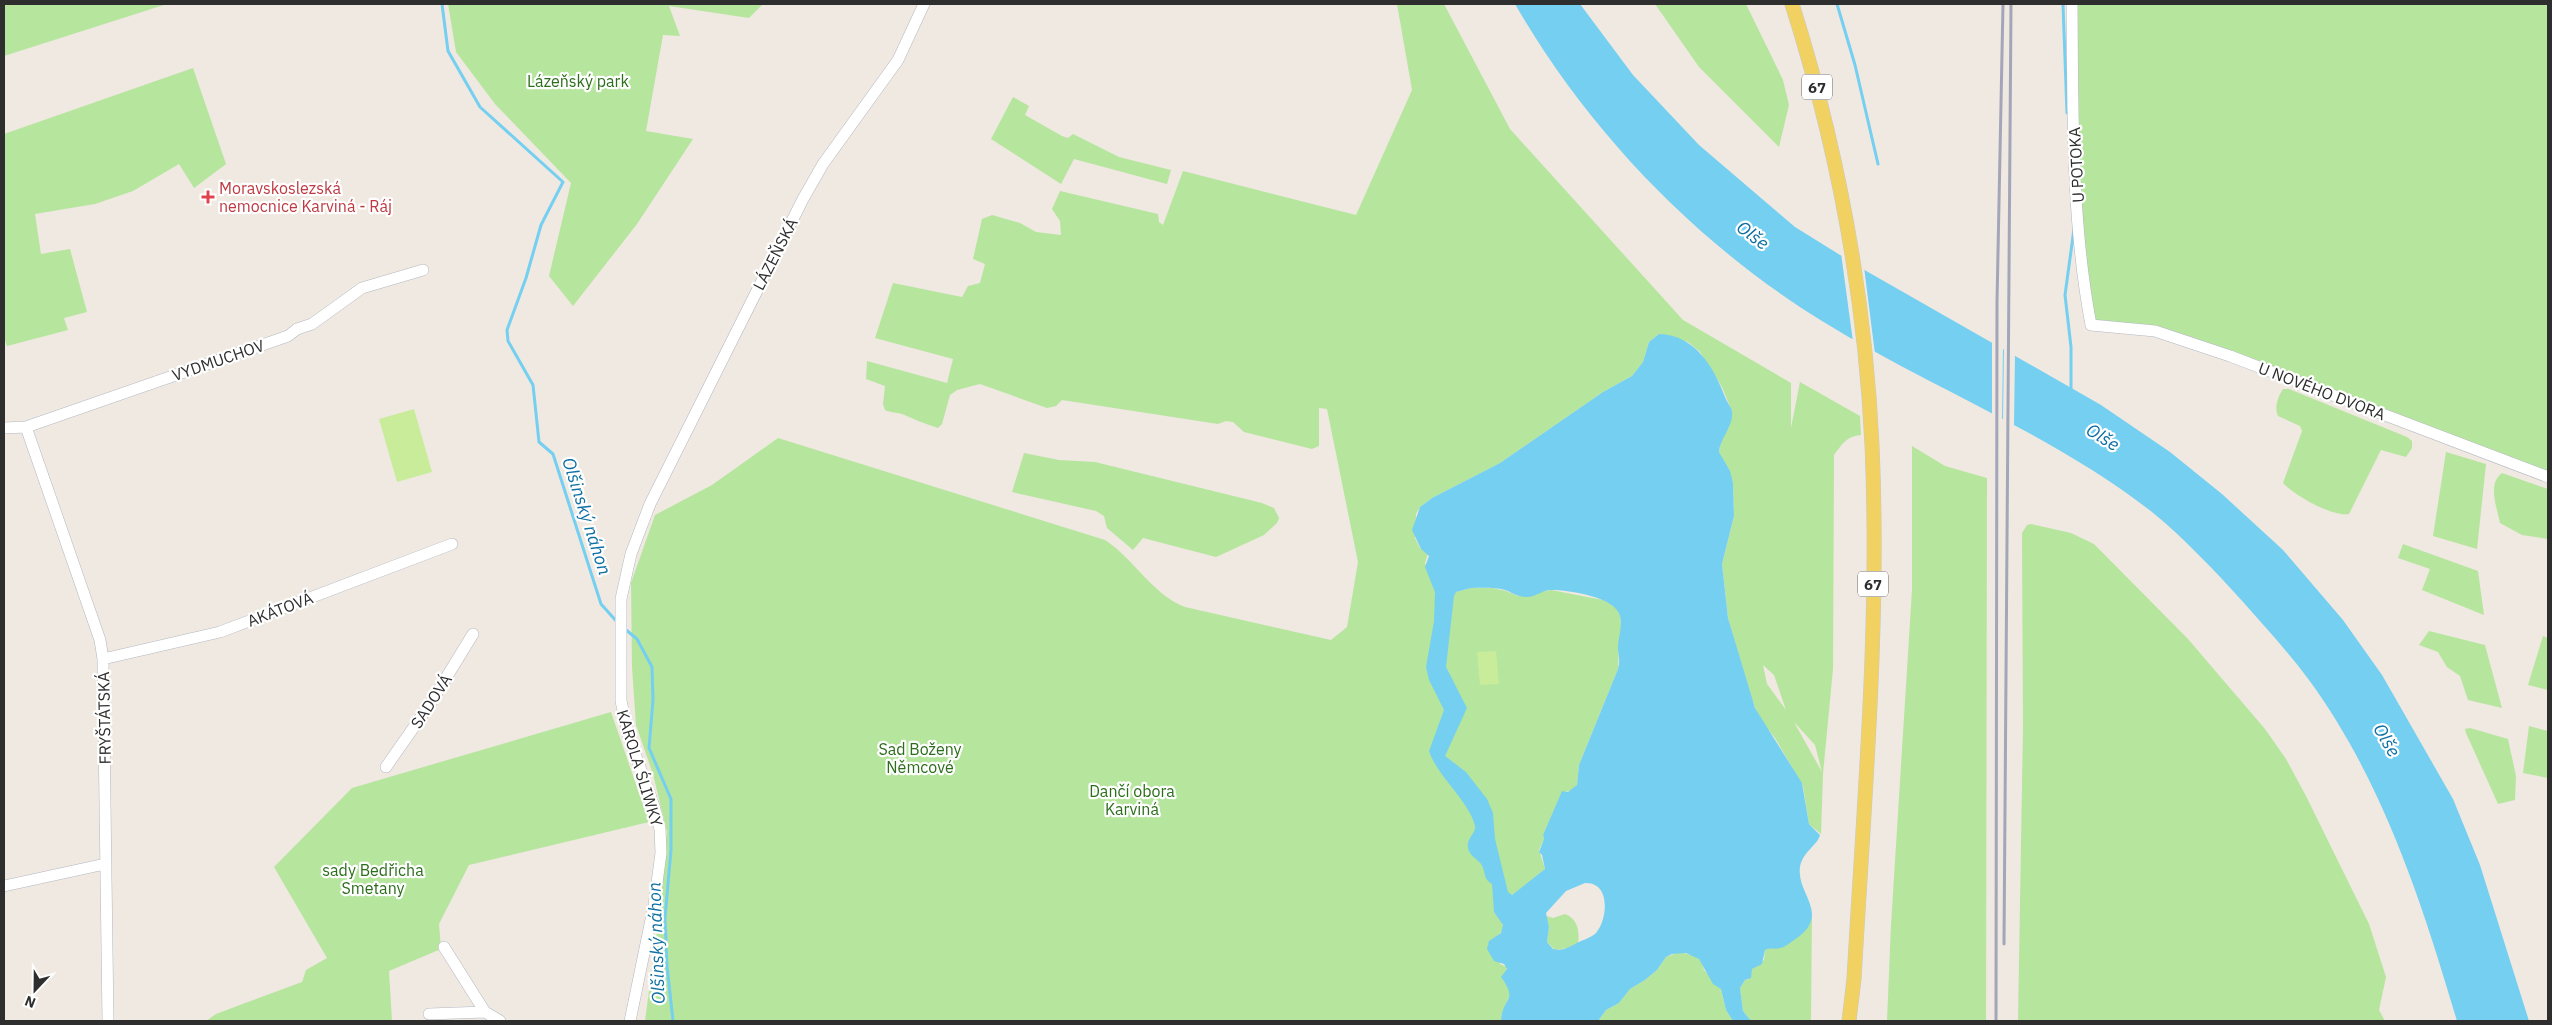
<svg xmlns="http://www.w3.org/2000/svg" width="2552" height="1025" font-family="'IBM Plex Sans',sans-serif">
<style>
.green{fill:#b6e59e;fill-rule:evenodd}
.pitch{fill:#c9ec9a}
.water{fill:#75cff0;fill-rule:evenodd}
.pier{fill:#efe9e1}
.lines{fill:none;stroke-linecap:round;stroke-linejoin:round}
.stream{stroke:#75cff0;stroke-width:3}
.minor-casing{stroke:#b4b7c1;stroke-width:12}
.major-casing{stroke:#c9c9c9;stroke-width:15}
.minor{stroke:#fff;stroke-width:11}
.major{stroke:#f2d163;stroke-width:14}
.rail{stroke:#a3a6b8;stroke-width:3}
.health-dot{fill:#e0444e;stroke:#fff;stroke-width:2}
.labels{text-anchor:middle;dominant-baseline:central;stroke-width:4.5;stroke-linejoin:round;paint-order:stroke}
.shield{fill:#fff;stroke:#6d6d6d;stroke-width:1}
.shield-label{font-size:15px;font-weight:bold;fill:#2e2e2e}
.park-label{font-size:16px;fill:#2c6e1b;stroke:#fff}
.street-label{font-size:16px;fill:#2e2e2e;stroke:#fff}
.health-label{font-size:16px;fill:#be3a42;stroke:#fff;text-anchor:start}
.water-label{font-size:18px;font-style:italic;fill:#0d6fa3;stroke:#fff}
</style>
<rect width="100%" height="100%" fill="#efe9e1"/>
<path class="green" d="M4 4H167L4 56Z
M448 4H763L749 18 669 6 680 36 663 35 646 131 693 139 637 224 573 306 549 276 571 183 495 104 456 52Z
M1397 4H1444L1510 129 1683 320 1791 383V428L1800 382 1860 416 1861 435C1847 436 1842 444 1834 455L1833 669 1823 774 1821 834 1809 824 1803 786 1775 738 1760 719 1750 695 1728 618 1722 564 1734 516 1733 483 1719 452 1721 442 1729 427 1731 409 1722 387 1700 352 1688 342 1659 334 1649 342 1643 362 1632 376 1603 392 1500 463 1432 498 1420 507 1416 514 1415 538 1420 548 1428 554 1425 563 1434 589 1456 592 1471 588H1493L1506 591 1518 596 1551 590 1603 600 1616 607 1620 615 1622 635 1619 647 1618 669 1579 765 1577 785 1571 791 1562 792 1543 835 1544 839 1539 850 1545 869 1514 894 1510 895 1494 912C1501 919 1508 927 1498 935L1500 964 1507 967 1503 980 1510 989C1510 1001 1501 1009 1501 1021H645L658 924 667 832 653 774 636 725 632 667 631 583 655 515 712 485 778 438 1105 540C1134 559 1153 595 1185 607L1331 640 1347 627 1358 562 1327 409 1319 408V446L1312 449 1244 432 1233 422 1226 421 1218 424 1062 400 1056 406 1047 408 980 384 957 390 950 395 942 424 938 428C925 424 914 419 902 414 896 412 891 413 885 410L883 404 885 386 866 379 867 361 947 383 953 359 875 338 893 283 962 297 968 286 980 283 985 264 973 259 982 219 992 215 1020 223 1036 232 1061 235 1060 221 1052 209 1060 191 1158 214 1159 222 1163 225 1183 171 1356 215 1412 90ZM1763 665 1774 675 1786 710 1767 684ZM1794 722 1815 745 1822 772Z
M1655 4H1746L1783 80 1789 105 1779 147 1699 67Z
M2072 4H2548V477L2155 331 2091 325 2082 276Z
M193 68 226 164 194 188 179 164 133 191 95 204 35 214 41 254 70 249 87 312 64 318 68 330 7 346 4 337V134Z
M1013 97 1029 106 1025 115 1062 136 1068 138 1073 134 1119 157 1171 170 1167 184 1074 159 1061 184 991 139Z
M2283 389H2289L2407 437 2412 441V448L2406 457 2381 450 2349 514C2332 517 2294 495 2283 483L2302 431 2300 426 2278 416C2274 408 2278 396 2283 389Z
M1912 446 1945 466 1987 478 1986 1021H1887L1891 925 1912 590Z
M2446 452 2486 464 2477 549 2433 536Z
M1024 453 1059 460 1095 462 1262 503 1274 508 1279 518 1277 523 1264 535 1216 557 1143 538 1133 550 1107 528 1104 516 1096 511 1012 492Z
M2502 473 2548 489V539L2522 535 2500 523C2497 507 2487 484 2502 473Z
M2031 524 2071 533 2094 544 2188 639 2265 729 2286 759 2306 796 2369 924 2386 977 2379 1010 2385 1021H2018L2023 727 2022 533 2027 525Z
M2403 544 2478 571 2484 615 2422 590 2430 569 2398 558Z
M2429 631 2485 645 2502 708 2468 700 2460 676 2447 667 2438 652 2419 645Z
M2543 636 2548 638V690L2528 685Z
M611 712 649 822 469 865 439 924 441 949 389 971 392 1021H206L216 1014 302 982 306 970 327 958 274 867 352 788Z
M2529 726 2548 731V778L2523 773Z
M2470 728 2508 739 2516 776 2515 800 2498 804 2466 733 2465 729Z
M1812 912 1811 1021H1751L1743 1011 1740 988 1745 980 1749 979 1752 969 1764 960 1765 950 1811 918Z
M1565 914C1577 918 1580 931 1578 943L1568 948 1555 950 1547 942 1549 927 1546 916 1553 918Z
M1680 952 1695 956 1702 962 1704 970 1721 989 1726 1010 1733 1021H1598L1606 1010 1619 1003 1630 989 1645 980 1657 970 1666 957Z"/>
<path class="pitch" d="M414 409 432 472 397 482 379 419Z
M1496 651 1499 684 1480 685 1477 652Z"/>
<path class="water" d="M1515 4H1580L1633 75 1699 145 1795 227 1861 268 2101 405 2170 452 2222 494 2283 550 2343 620 2382 675 2453 799 2480 865 2529 1021H2457C2422 903 2383 781 2309 680 2289 653 2266 628 2244 603 2215 571 2185 539 2152 512 2051 433 1930 388 1822 321 1697 244 1588 131 1515 4Z
M1659 334C1695 335 1714 367 1725 397 1727 402 1731 407 1732 411 1734 426 1720 438 1719 452L1730 471 1733 483 1734 516 1722 564 1728 618 1755 708 1802 783 1809 824 1820 835C1817 846 1803 851 1800 867 1796 894 1831 913 1797 938 1792 941 1786 947 1780 948 1774 950 1771 947 1765 950L1762 964 1752 969 1751 978 1745 980 1740 988 1743 1011 1751 1021H1733L1726 1010 1721 989 1713 984 1699 959 1686 953 1672 954 1666 957 1657 970 1645 980 1630 989 1619 1003 1606 1010 1598 1021H1501C1502 997 1519 1002 1501 977L1507 969 1504 964 1494 961 1487 949 1489 941 1501 933 1503 925 1494 912 1492 884C1484 879 1486 876 1483 868 1480 858 1466 857 1468 843 1469 837 1476 832 1475 826 1470 802 1437 776 1429 751L1444 710 1429 680 1426 667 1434 621 1435 592 1425 567 1429 556 1421 549 1412 530 1420 507 1432 498 1500 463 1603 392 1632 376 1643 362 1649 342ZM1471 588C1482 588 1494 587 1505 590 1513 593 1518 597 1527 597 1536 597 1544 589 1552 590 1569 590 1616 597 1620 616 1623 629 1617 640 1618 650 1619 657 1620 661 1618 669L1579 765 1577 785 1568 792 1562 791 1543 835 1544 839 1539 852 1542 855 1545 869 1512 895 1508 892 1495 839 1493 813 1487 799 1466 772 1445 756 1467 708 1446 667 1454 596 1456 592ZM1585 883C1612 882 1607 921 1596 933 1591 938 1582 940 1575 944 1567 948 1562 951 1553 949L1547 942 1549 927 1546 913 1566 891Z"/>
<path class="pier" d="M1841 253 1864 267 1875 354 1853 342Z
M1992 340 2003 347 2002 420 1992 415Z
M2004 347 2015 353 2014 426 2003 421Z"/>
<g class="lines">
<path class="stream" d="M442 4 448 51 480 107 563 182 541 225 526 278 507 330 508 341 533 385 539 442 553 454 601 604 618 623
M1837 4 1855 65 1878 164
M2063 4 2067 113
M2071 392V347L2065 295 2074 229
M625 629 637 639 652 667 653 700 649 748 671 799V850L665 918 667 966 673 1021"/>
<defs>
<path id="minor" d="M2072 4C2073 110 2071 220 2091 325L2155 331 2230 356 2548 477
M26 427 100 640 103 659 108 1021
M4 428 26 427 288 336 297 329 312 324 362 288 423 270
M103 659 220 632 452 544
M386 767 430 704 473 634
M4 886 105 864
M444 947 485 1012 500 1021
M429 1014 485 1012
M630 1021 654 905 661 853 660 829 654 806 629 737 621 701V599L631 554 650 504 803 199 823 164 898 60 924 4"/>
<path id="major" d="M1792 4C1837 146 1865 296 1872 445 1880 623 1864 801 1854 979L1849 1021"/>
</defs>
<use href="#minor" class="minor-casing"/>
<use href="#major" class="major-casing"/>
<use href="#minor" class="minor"/>
<use href="#major" class="major"/>
<path class="rail" d="M2004 944 2011 4
M1996 1021 1997 302 2003 4"/>
</g>
<path class="health-dot" d="M205.5 189.5h5v5h5v5h-5v5h-5v-5h-5v-5h5z"/>
<g class="labels">
<g class="shield">
<rect x="1802" y="74.5" width="30" height="25" rx="4"/>
<rect x="1858" y="571.5" width="30" height="25" rx="4"/>
</g>
<g class="shield-label">
<text x="1817" y="87">67</text>
<text x="1873" y="584">67</text>
</g>
<g class="park-label">
<text x="578" y="81">Lázeňský park</text>
<text x="920" y="749">Sad Boženy<tspan x="920" dy="18">Němcové</tspan></text>
<text x="1132" y="791">Dančí obora<tspan x="1132" dy="18">Karviná</tspan></text>
<text x="373" y="870">sady Bedřicha<tspan x="373" dy="18">Smetany</tspan></text>
</g>
<g class="street-label">
<text transform="translate(2076 165) rotate(-93)">U POTOKA</text>
<text transform="translate(775 254) rotate(-63)">LÁZEŇSKÁ</text>
<text transform="translate(218 360) rotate(-19)">VYDMUCHOV</text>
<text transform="translate(2322 391) rotate(21)">U NOVÉHO DVORA</text>
<text transform="translate(280 609) rotate(-21)">AKÁTOVÁ</text>
<text transform="translate(431 701) rotate(-57)">SADOVÁ</text>
<text transform="translate(104 718) rotate(-91)">FRYŠTÁTSKÁ</text>
<text transform="translate(640 768) rotate(73)">KAROLA ŚLIWKY</text>
</g>
<g class="health-label">
<text x="219" y="188">Moravskoslezská<tspan x="219" dy="18">nemocnice Karviná - Ráj</tspan></text>
</g>
<g class="water-label">
<text transform="translate(1753 235) rotate(37)">Olše</text>
<text transform="translate(2103 437) rotate(32)">Olše</text>
<text transform="translate(587 516) rotate(72)">Olšinský náhon</text>
<text transform="translate(2387 740) rotate(60)">Olše</text>
<text transform="translate(656 943) rotate(-92)">Olšinský náhon</text>
</g>
</g>
<rect width="2552" height="1025" fill="none" stroke="#2e2e2e" stroke-width="10"/>
<g transform="translate(35 990) rotate(202)" stroke="#ffffff" stroke-width="4" paint-order="stroke">
<path d="M0-4L9 19L0 12L-9 19Z" fill="#2e2e2e"/>
<text y="-8" font-size="14" font-weight="bold" text-anchor="middle" fill="#2e2e2e">N</text>
</g>
</svg>
